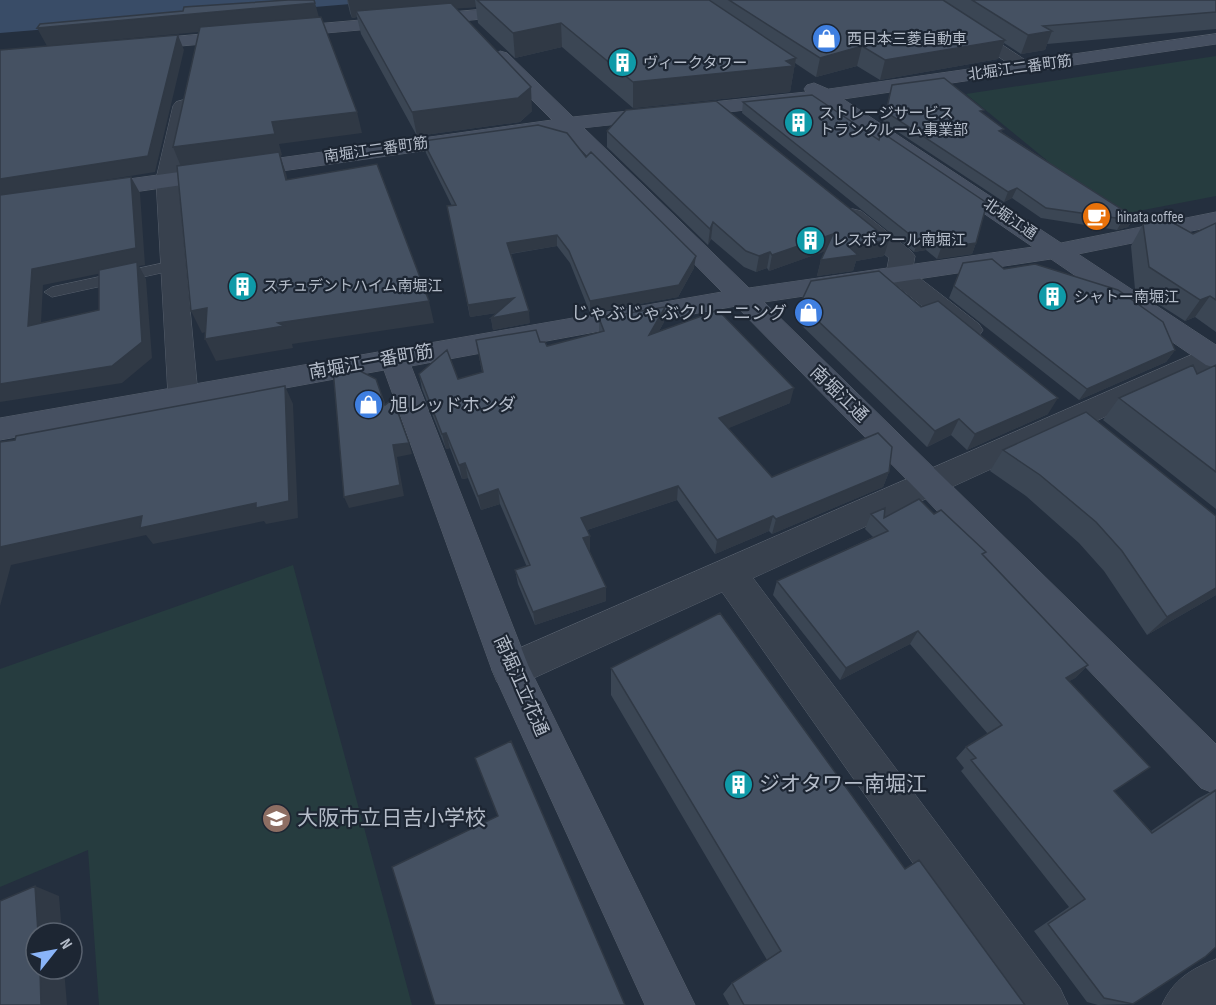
<svg xmlns="http://www.w3.org/2000/svg" width="1216" height="1005" font-family="'Sofia Sans Condensed','Noto Sans JP',sans-serif">
<style>
.green{fill:#263c3f}
.water{fill:#394c67}
.lines{fill:none;stroke-linecap:round;stroke-linejoin:round}
.lane-casing{stroke:#565f6c;stroke-width:1}
.street-casing{stroke:#565f6c;stroke-width:1}
.secondary-casing{stroke:#565f6c;stroke-width:1}
.lane{fill:#38414e;fill-rule:evenodd}
.street{fill:#38414e;fill-rule:evenodd}
.secondary{fill:#465061;fill-rule:evenodd}
.wall{fill:#3b4654}
.shaded-wall{fill:#303945}
.building{fill:#455162;stroke:#303945;stroke-width:1.5}
.labels{text-anchor:middle;dominant-baseline:central;stroke-width:4.5;stroke-linejoin:round;paint-order:stroke}
.far-poi-label{font-size:15px;fill:#b4bcc9;stroke:#1d2633;text-anchor:start}
.far-street-label{font-size:15px;fill:#b4bcc9;stroke:#1d2633}
.poi-label{font-size:18px;fill:#b4bcc9;stroke:#1d2633;text-anchor:end}
.street-label{font-size:18px;fill:#b4bcc9;stroke:#1d2633}
.near-poi-label{font-size:21px;fill:#b4bcc9;stroke:#1d2633;text-anchor:start}
</style>
<rect width="100%" height="100%" fill="#242f3e"/>
<path class="green" d="M1216 56V196L1128 213 1067 177 966 94Z
M293 565 412 1005H99L88 850 0 887V669Z"/>
<path class="water" d="M0 0H399L0 33Z"/>
<g class="lines">
<defs>
<path id="lane" d="M173 261 181 266 179 269 52 297 44 292 52 287Z"/>
<path id="street" d="M914 0H934L1036 67 1034 71H1020Z
M183 100 190 102 193 106 178 179 198 395 193 402 183 405 173 402 168 395 156 179 173 106 176 102Z
M853 209 861 211 911 251 915 256 912 272 979 324 983 330 979 336 969 339 959 336 890 280 886 274 889 258 841 216 845 211Z
M1212 346 1216 348V366L753 578 1060 988 1068 1005H1013L722 592 525 682 511 688 497 682 492 670 497 658Z
M1216 959V1005H1162C1173 980 1191 969 1216 959Z"/>
<path id="secondary" d="M521 6 530 11 527 15 136 50 127 45 136 40Z
M1216 34V44L843 99 1061 243 1216 212V226L1078 254 1216 345V368L1206 365 1051 259 764 302 1216 744V794L1201 788 919 492 736 306 411 366 528 665 695 1005H645L492 670 384 370 0 440V418L722 292 563 131 0 211V197L552 120 493 61 491 57 500 51 507 53 573 117 806 92 804 89 807 85 814 83 828 89ZM821 102 1033 247 749 288 584 128Z"/>
</defs>
<use href="#lane" class="lane-casing"/>
<use href="#street" class="street-casing"/>
<use href="#secondary" class="secondary-casing"/>
<use href="#lane" class="lane"/>
<use href="#street" class="street"/>
<use href="#secondary" class="secondary"/>
</g>
<path class="wall" d="M347 0H1216V29L1047 44 1045 50 1021 54 1004 43 998 59 880 80 857 66 816 77 795 63 790 92 633 108 562 47 515 58 478 23 476 7 456 8 532 111 520 122 417 136 361 34 357 17 352 18 350 13Z
M892 85 982 113 1003 133 1134 217 1128 227 1117 230 1041 218 1012 198 1004 202 883 122Z
M743 102 879 140 976 243 972 254 937 259 926 250 914 252 742 113Z
M607 131 884 256 856 261 853 271 817 276 821 260 825 251 769 271 767 268 756 272 744 267 711 239 708 245 607 147Z
M423 141 586 157 694 268 678 297 590 313 570 263 557 246 511 254 530 323 493 330 491 318 496 313 470 317 447 206H452L426 153Z
M1216 223V332L1195 317 1185 321 1135 289 1131 246 1143 224 1193 234Z
M963 263 1004 269 1175 350 1166 362 1079 400 949 298Z
M800 304 1048 414 967 450 951 435 927 447 797 321Z
M599 318 664 322 659 331 790 403 728 428 772 477 889 472 883 487 772 534 769 531 715 554 677 500 587 530 590 536V550L589 551 606 587V601L535 625 518 584 515 570 527 567 500 504 481 510 468 478 462 479 450 448 446 449 422 389 419 374 458 379 482 372 476 340 540 342 547 346 599 333Z
M1216 365V509L1103 420 1119 398 1197 374Z
M1003 450 1216 516V595L1147 635 1104 571 1079 543 1026 496 990 471Z
M871 514 884 518 934 514 984 555 1088 665 1075 678 1069 681 1114 791 1151 831 1197 799 1216 789 1133 1004 1098 1005 1087 1002 1034 931 1069 907 961 771 964 768 956 758 966 747 988 734 910 644 840 680 773 595 777 581 873 537 865 529Z
M611 668 905 869 1025 1005H729L723 994 732 983 767 960 611 695Z
M475 758 625 1005 498 816Z"/>
<path class="shaded-wall" d="M348 0H475L476 7 359 17 356 11 357 17 352 18Z
M315 3 320 21 47 46 37 28Z
M561 23 562 47 515 58 513 33Z
M1052 31 1045 50 1021 54 1028 35Z
M178 35 184 50 155 172 0 197V179Z
M1005 40 998 59 880 80 885 60Z
M862 46 857 66 816 77 820 58Z
M796 58 790 92 633 108V82L786 61Z
M531 87 532 111 520 122 417 136 412 112Z
M357 112 362 133 279 144 282 155 280 156 286 173 293 202 182 169 173 147 272 122Z
M131 177 140 193 145 265 139 266 146 279 152 358 122 383 0 402V384L112 366 137 266 43 285 40 342 28 326 32 269Z
M1017 188 1012 198 1004 202 1008 192Z
M1134 217 1128 227 1117 230 1123 219Z
M713 222 711 239 708 245 710 229Z
M833 234 829 250 769 271 772 255Z
M557 235V246L508 254 507 243Z
M930 239 926 250 914 252 918 241Z
M889 240 884 256 856 261 853 271 817 276 821 260 848 246Z
M976 243 972 254 937 259 941 248Z
M770 252 767 268 756 272 759 256Z
M696 256 694 268 678 297 590 313V301Z
M1210 296 1195 317 1185 321 1200 300Z
M514 298 516 310 470 317 468 305Z
M429 301 434 323 292 344 293 348 216 361 205 339 278 323Z
M665 307 664 322 649 350V335Z
M207 308 218 329 202 333 191 311Z
M529 311 530 323 493 330 491 318Z
M1175 350 1166 362 1079 400 1087 389Z
M285 386 293 404 298 518 266 524 264 521 153 544 146 535 11 565 0 606V547Z
M794 388 790 403 717 433 719 418Z
M1058 398 1048 414 967 450 975 434Z
M959 419 951 435 927 447 935 431Z
M446 433 450 448 446 449 442 434Z
M409 443 412 454 397 457 404 496 349 508 344 497 393 445Z
M465 463 468 478 462 479 459 465Z
M889 472 883 487 772 534 776 519Z
M678 486 677 500 581 532V518Z
M498 489 500 504 481 510 478 496Z
M773 516 769 531 715 554 717 540Z
M590 536V550L583 552V538Z
M606 587V601L535 625 533 612Z
M1216 588V595L1147 635 1167 617Z
M918 631 910 644 840 680 846 668Z
M1088 665 1075 678 1053 691 1066 678Z
M35 886 59 896 62 933H38Z
M40 969H64L67 1005H41Z"/>
<path class="building" d="M288 0H314L315 3 37 28 40 24 183 11 184 7Z
M477 0H709L796 58 786 61 794 66 633 82 561 23 513 33Z
M729 0H943L1005 40 885 60 862 46 820 58Z
M972 0H1216V12L1043 26 1052 31 1028 35Z
M451 3 531 87 518 98 412 112 356 11Z
M321 17 357 112 272 122 275 134 173 147 200 27Z
M178 35 148 156 0 179V50Z
M944 78 984 110 980 111 1004 129 999 131 1134 217 1123 219 1046 208 1017 188 1008 192 886 112 892 85Z
M812 95 879 140 881 132 987 203 976 243 941 248 930 239 918 241 743 102Z
M716 101 889 240 848 246 858 255 821 260 833 234 772 255 770 252 759 256 746 251 713 222 710 229 607 131 626 110Z
M538 125 567 133 586 157 591 152 696 256 679 285 590 301 569 251 557 235 507 243 529 311 491 318 514 298 468 305 447 206 456 205 423 141Z
M279 152 286 180 377 164 429 301 278 323 284 326 205 339 207 308 191 311 177 166Z
M131 177 136 248 32 269 28 326 99 310V270L137 262 142 342 112 366 0 384V195Z
M1168 220 1193 234 1216 223V300L1210 296 1200 300 1149 267 1143 224Z
M992 259 1004 269 1035 264 1118 290 1163 322 1175 350 1087 389 954 286 963 263Z
M879 271 921 307 938 301 1058 398 975 434 959 419 935 431 800 304 811 281Z
M665 307 649 335 718 310 794 388 719 418 772 477 878 433 892 447 889 472 776 519 773 516 717 540 678 486 581 518 590 536 583 538 606 587 533 612 515 570 530 565 498 489 478 496 465 463 459 465 446 433 442 434 419 374 447 350 458 379 483 372 476 340 536 330 540 342H545L547 346 604 331 599 318Z
M1193 365 1197 374 1216 365V472L1119 398Z
M350 366 376 379 385 405 393 399 409 443 393 445 400 485 344 497 333 369Z
M285 386 289 501 256 508V503L140 528 142 516 0 547V442L15 440 16 436Z
M1086 412 1216 516V588L1167 617 1122 551 1096 522 1040 475 1003 450Z
M919 499 934 514 941 510 986 552 982 554 1088 665 1066 678 1150 767 1114 791 1152 833 1216 790V947L1205 957 1133 1004 1104 998 1048 924 1085 899 971 760 976 758 966 747 1002 725 918 631 846 668 777 581 888 531 871 514 885 508 884 518Z
M720 613 905 869 919 860 1025 1005H744L732 983 781 951 611 668Z
M511 741 625 1005H435L392 867 498 816 475 758Z
M35 886 38 933H36V969H40L41 1005H0V901Z"/>
<defs>
<symbol id="shop-disc" viewBox="-11 -11 22 22"><circle r="9.5" fill="#3f7fe0" stroke="#1d2633"/><path d="M-5-2.5h2.3a2.7 3.5 0 0 1 5.4 0H5L5.5 6h-11ZM-1.5-2.5h3a1.5 2.3 0 0 0-3 0Z" fill="#fff"/></symbol>
<symbol id="building-disc" viewBox="-11 -11 22 22"><circle r="9.5" fill="#0f9aa8" stroke="#1d2633"/><path d="M-4-6H4V6H1V3H-1V6H-4ZM-2.5-4.3h1.7v1.8h-1.7ZM.8-4.3h1.7v1.8H.8ZM-2.5-1h1.7V.8h-1.7ZM.8-1h1.7V.8H.8Z" fill="#fff"/></symbol>
<symbol id="cafe-disc" viewBox="-11 -11 22 22"><circle r="9.5" fill="#e8710a" stroke="#1d2633"/><path d="M-5.5-4.5H6V0H3Q3 3.5 0 3.5H-2.5Q-5.5 3.5-5.5 0ZM3-3.2v2h1.7v-2ZM-6 4.5H4V6H-6Z" fill="#fff"/></symbol>
<symbol id="school-disc" viewBox="-11 -11 22 22"><circle r="9.5" fill="#8d6e63" stroke="#1d2633"/><path d="M0-5L7-2L0 1L-7-2ZM-4 1L0 2.5L4 1V4Q0 6-4 4Z" fill="#fff"/></symbol>
</defs>
<g fill-rule="evenodd">
<use href="#shop-disc" x="810" y="22" width="33" height="33"/>
<use href="#building-disc" x="606" y="46" width="33" height="33"/>
<use href="#building-disc" x="782" y="106" width="33" height="33"/>
<use href="#cafe-disc" x="1080" y="200" width="33" height="33"/>
<use href="#building-disc" x="794" y="224" width="33" height="33"/>
<use href="#building-disc" x="226" y="270" width="33" height="33"/>
<use href="#building-disc" x="1036" y="280" width="33" height="33"/>
<use href="#shop-disc" x="792" y="296" width="33" height="33"/>
<use href="#shop-disc" x="352" y="388" width="33" height="33"/>
<use href="#building-disc" x="722" y="768" width="33" height="33"/>
<use href="#school-disc" x="260" y="802" width="33" height="33"/>
</g>
<g class="labels">
<g class="far-poi-label">
<text x="847" y="39">西日本三菱自動車</text>
<text x="643" y="63">ヴィークタワー</text>
<text x="819" y="113">ストレージサービス<tspan x="819" dy="17">トランクルーム事業部</tspan></text>
<text x="1117" y="217">hinata coffee</text>
<text x="832" y="240">レスポアール南堀江</text>
<text x="263" y="286">スチュデントハイム南堀江</text>
<text x="1074" y="297">シャトー南堀江</text>
</g>
<g class="far-street-label">
<text transform="translate(1020 68) rotate(-8)">北堀江二番町筋</text>
<text transform="translate(376 150) rotate(-8)">南堀江二番町筋</text>
<text transform="translate(1010 219) rotate(34)">北堀江通</text>
</g>
<g class="poi-label">
<text x="787" y="313">じゃぶじゃぶクリーニング</text>
<text x="390" y="405" text-anchor="start">旭レッドホンダ</text>
</g>
<g class="street-label">
<text transform="translate(371 362) rotate(-10)">南堀江一番町筋</text>
<text transform="translate(839 394) rotate(44)">南堀江通</text>
<text transform="translate(521 686) rotate(66)">南堀江立花通</text>
</g>
<g class="near-poi-label">
<text x="759" y="784">ジオタワー南堀江</text>
<text x="297" y="818">大阪市立日吉小学校</text>
</g>
</g>
<g transform="translate(54 951) rotate(59)"><circle r="28" fill="#1d2633" stroke="#59626f" stroke-width="1.5"/>
<path d="M0-4.5L10 22L0 15L-10 22Z" fill="#8ab4f8"/>
<text y="-9" font-size="16" font-weight="bold" text-anchor="middle" fill="#b4bcc9">N</text>
</g>
</svg>
